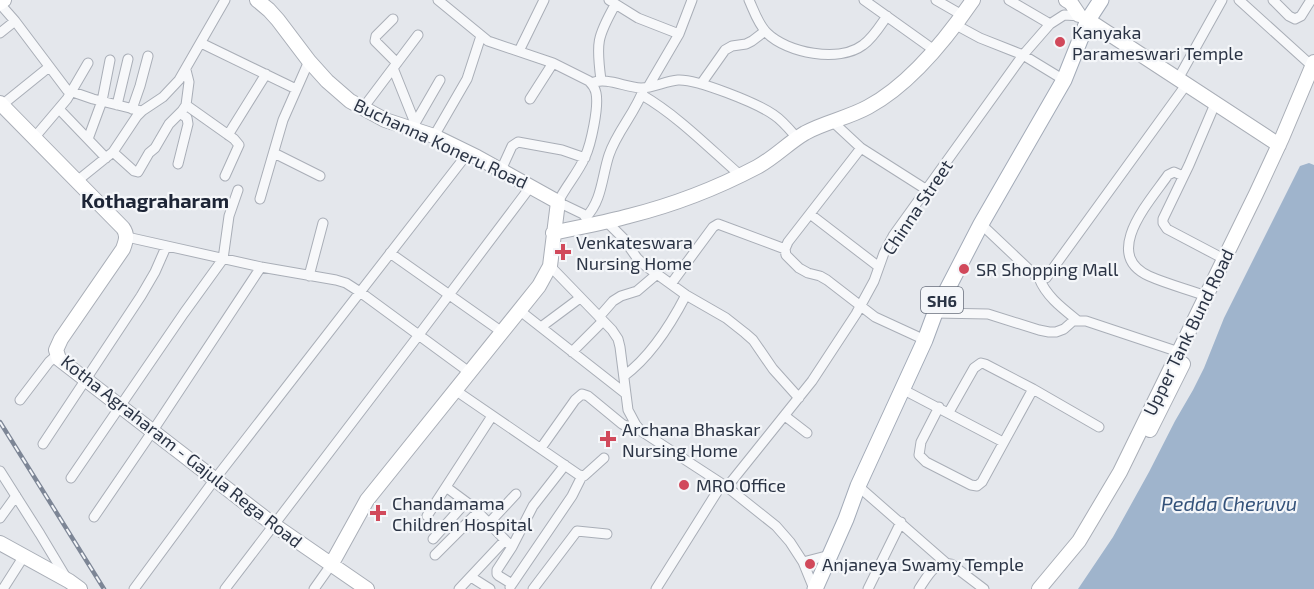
<svg xmlns="http://www.w3.org/2000/svg" width="1314" height="589" font-family="'Exo 2',sans-serif">
<style>
.water{fill:#9fb4cc}
.lines{fill:none;stroke-linecap:round;stroke-linejoin:round}
.street-casing{stroke:#a9aeb7;stroke-width:11}
.secondary-casing{stroke:#a9aeb7;stroke-width:16}
.primary-casing{stroke:#a3abb8;stroke-width:17}
.street{stroke:#f7f8fa;stroke-width:9}
.secondary{stroke:#fff;stroke-width:14}
.primary{stroke:#fff;stroke-width:15}
.rail-casing{stroke:#7d8696;stroke-width:4.5}
.rail{stroke:#f4f6f9;stroke-width:2;stroke-dasharray:7;stroke-linecap:butt}
.poi-dot{fill:#d1495b;stroke:#f4f6f9;stroke-width:2}
.labels{text-anchor:middle;dominant-baseline:central;stroke-width:4.5;stroke-linejoin:round;paint-order:stroke}
.shield{fill:#f4f6f9;stroke:#676e7b;stroke-width:1.5}
.shield-label{font-size:16px;font-weight:bold;fill:#2b3445}
.poi-label{font-size:18px;fill:#2b3445;stroke:#f4f6f9;text-anchor:start}
.street-label{font-size:18px;fill:#2b3445;stroke:#f4f6f9}
.neighbourhood-label{font-size:20px;font-weight:bold;fill:#1d2536;stroke:#f4f6f9}
.water-label{font-size:20px;font-style:italic;fill:#34527a;stroke:#f4f6f9}
</style>
<rect width="100%" height="100%" fill="#e4e7ec"/>
<path class="water" d="M1309 163 1314 165V589H1078L1113 537 1149 472 1175 421 1193 390 1204 368 1224 318 1300 166Z"/>
<g class="lines">
<defs>
<path id="street" d="M438 0 488 41 553 63 589 81C592 84 595 88 596 93 599 107 591 144 585 157 578 173 566 186 558 202L583 214 591 224
M609 0 638 18 679 34
M749 0C754 11 758 24 767 33 787 53 839 63 863 45 873 38 880 26 887 16
M864 0 934 50
M936 0 962 15
M1009 0 1050 24
M1239 0 1312 66
M1273 0 1289 16 1295 19 1301 16 1311 0
M0 4 15 21 67 90 93 99 142 111
M393 19 376 36 375 41 397 63
M956 25 980 38 1023 55 1064 80
M0 33 15 21
M201 43 296 89
M519 51 544 0
M393 68 415 123
M1178 79 1222 0
M601 80C596 43 597 37 615 5
M591 83C607 77 624 87 641 88 654 88 665 81 678 80 697 79 757 103 774 115 783 121 790 130 797 138
M701 84 725 50 732 46 746 44 752 41 765 31
M648 87 679 34 692 0
M642 95C678 116 708 147 740 175
M530 99 553 63
M1215 104 1189 165 1163 219V223L1167 229 1224 259
M2 105 49 67
M117 105 128 59
M186 105 234 139 239 145 225 176
M363 108 418 35
M59 109 106 158
M132 109 140 86 148 56
M833 122 861 148 927 190
M414 125 440 80
M228 135 266 74
M434 136 467 79 481 36
M34 138 67 99 88 63
M88 139 102 101 110 60
M861 148 788 242 785 249 786 255 799 268 808 273 820 276 827 280 875 317 925 340
M113 152 134 171 138 172 149 153 155 148 169 124 182 111 186 105 189 82 186 70
M274 153 320 176
M178 164 188 124 187 118 180 113
M501 170 512 146 518 142 562 150 585 158
M1183 176 1174 172 1168 175C1150 201 1101 254 1149 276 1167 284 1187 289 1206 296
M77 181 113 152 137 116 142 111 163 97 179 80 225 0
M260 199 283 120 309 61
M810 214 879 267
M586 217C602 201 602 176 609 155 617 131 636 112 644 88
M606 221 623 238 637 258 643 264 686 295 726 318 745 333 753 340 773 369 799 398
M981 224 1037 277 1042 279 1046 278 1186 85
M127 237 261 267 336 280 346 283 360 292 469 372
M390 253 502 332
M550 266 612 330 618 339 620 347 628 410 636 425 641 431 727 487 776 526 790 542 803 562 814 589
M309 276 323 223
M1039 278C1046 296 1062 308 1077 320
M671 284 713 227 718 224 785 249
M519 310 626 394
M935 313 988 314 1039 330 1049 332H1056L1064 329 1073 321H1086L1179 352
M599 317 613 301 621 296 637 291 657 274
M541 327 580 298
M572 352 603 321
M624 376C650 357 671 324 686 295
M902 389 1003 442
M455 390 579 475 584 476 604 458
M20 400 49 362 57 355
M939 407 921 442 919 455 926 462 971 485 977 486 982 482 1033 389
M949 412 974 368 981 363 985 364 1033 389 1099 427
M785 416 807 433
M43 444 141 296 155 272 166 247
M541 448 575 400 582 394 588 396 622 424 626 426 636 425
M0 471 40 534 67 579
M71 478 184 313 223 259 229 216 238 190
M858 486 946 563
M446 487 473 507 512 547
M727 487 812 381 856 314 874 281 884 253 893 236 1023 55 1050 24 1064 15 1081 16
M427 516 492 416
M94 517 152 432 261 267
M0 518 16 496
M489 523 516 494
M433 539 466 502
M435 555 478 512
M803 562 830 555
M471 577 490 589
M512 584 499 576 497 574V570L512 547 533 506 565 465
M510 587 572 496 582 476
M3 589 24 556
M134 589 215 479 468 153
M225 589 418 336 531 186
M314 589 331 565
M459 589 505 540
M533 589 577 531 607 534
M656 589 722 484
M868 589 901 522
M919 589C927 577 935 560 951 564L984 589"/>
<path id="secondary" d="M257 0 269 10 278 20 309 61 327 81 350 101 385 120 434 136 477 157 558 202 550 266 539 286 367 500 331 565
M1066 0 1071 3 1079 15
M0 3 4 0
M1088 20 1279 145
M0 103 123 228C128 235 126 241 123 249L61 339 56 350 59 359 274 525 367 589
M553 233C578 227 604 223 629 216 673 205 717 188 757 167 774 158 788 143 805 133 825 122 848 118 868 107 909 85 947 38 973 0
M1150 430 1183 364
M0 543 69 581 80 589
M1039 589 1079 541 1120 472 1256 194 1282 138 1314 62"/>
<path id="primary" d="M815 589 846 519 858 486 925 340 935 313 981 224 1064 80 1088 20 1101 0"/>
</defs>
<use href="#street" class="street-casing"/>
<use href="#secondary" class="secondary-casing"/>
<use href="#primary" class="primary-casing"/>
<use href="#street" class="street"/>
<use href="#secondary" class="secondary"/>
<use href="#primary" class="primary"/>
<defs>
<path id="rail" d="M0 422 104 589"/>
</defs>
<use href="#rail" class="rail-casing"/>
<use href="#rail" class="rail"/>
</g>
<g class="poi-dot">
<circle cx="1060" cy="42" r="6"/>
<path d="M560 243h6v6h6v6h-6v6h-6v-6h-6v-6h6z"/>
<circle cx="964" cy="269" r="6"/>
<path d="M605 430h6v6h6v6h-6v6h-6v-6h-6v-6h6z"/>
<circle cx="684" cy="485" r="6"/>
<path d="M375 504h6v6h6v6h-6v6h-6v-6h-6v-6h6z"/>
<circle cx="810" cy="564" r="6"/>
</g>
<g class="labels">
<rect class="shield" x="921" y="287" width="42" height="26" rx="4.5"/>
<g class="shield-label">
<text x="942" y="300">SH6</text>
</g>
<g class="poi-label">
<text x="1072" y="32">Kanyaka<tspan x="1072" dy="21">Parameswari Temple</tspan></text>
<text x="576" y="242">Venkateswara<tspan x="576" dy="21">Nursing Home</tspan></text>
<text x="976" y="269">SR Shopping Mall</text>
<text x="622" y="429">Archana Bhaskar<tspan x="622" dy="21">Nursing Home</tspan></text>
<text x="696" y="485">MRO Office</text>
<text x="392" y="503">Chandamama<tspan x="392" dy="21">Children Hospital</tspan></text>
<text x="822" y="564">Anjaneya Swamy Temple</text>
</g>
<g class="street-label">
<text transform="translate(441 143) rotate(25)">Buchanna Koneru Road</text>
<text transform="translate(917 207) rotate(-56)">Chinna Street</text>
<text transform="translate(1188 332) rotate(-64)">Upper Tank Bund Road</text>
<text transform="translate(182 451) rotate(38)">Kotha Agraharam - Gajula Rega Road</text>
</g>
<g class="neighbourhood-label">
<text x="155" y="200">Kothagraharam</text>
</g>
<g class="water-label">
<text x="1229" y="503">Pedda Cheruvu</text>
</g>
</g>
</svg>
